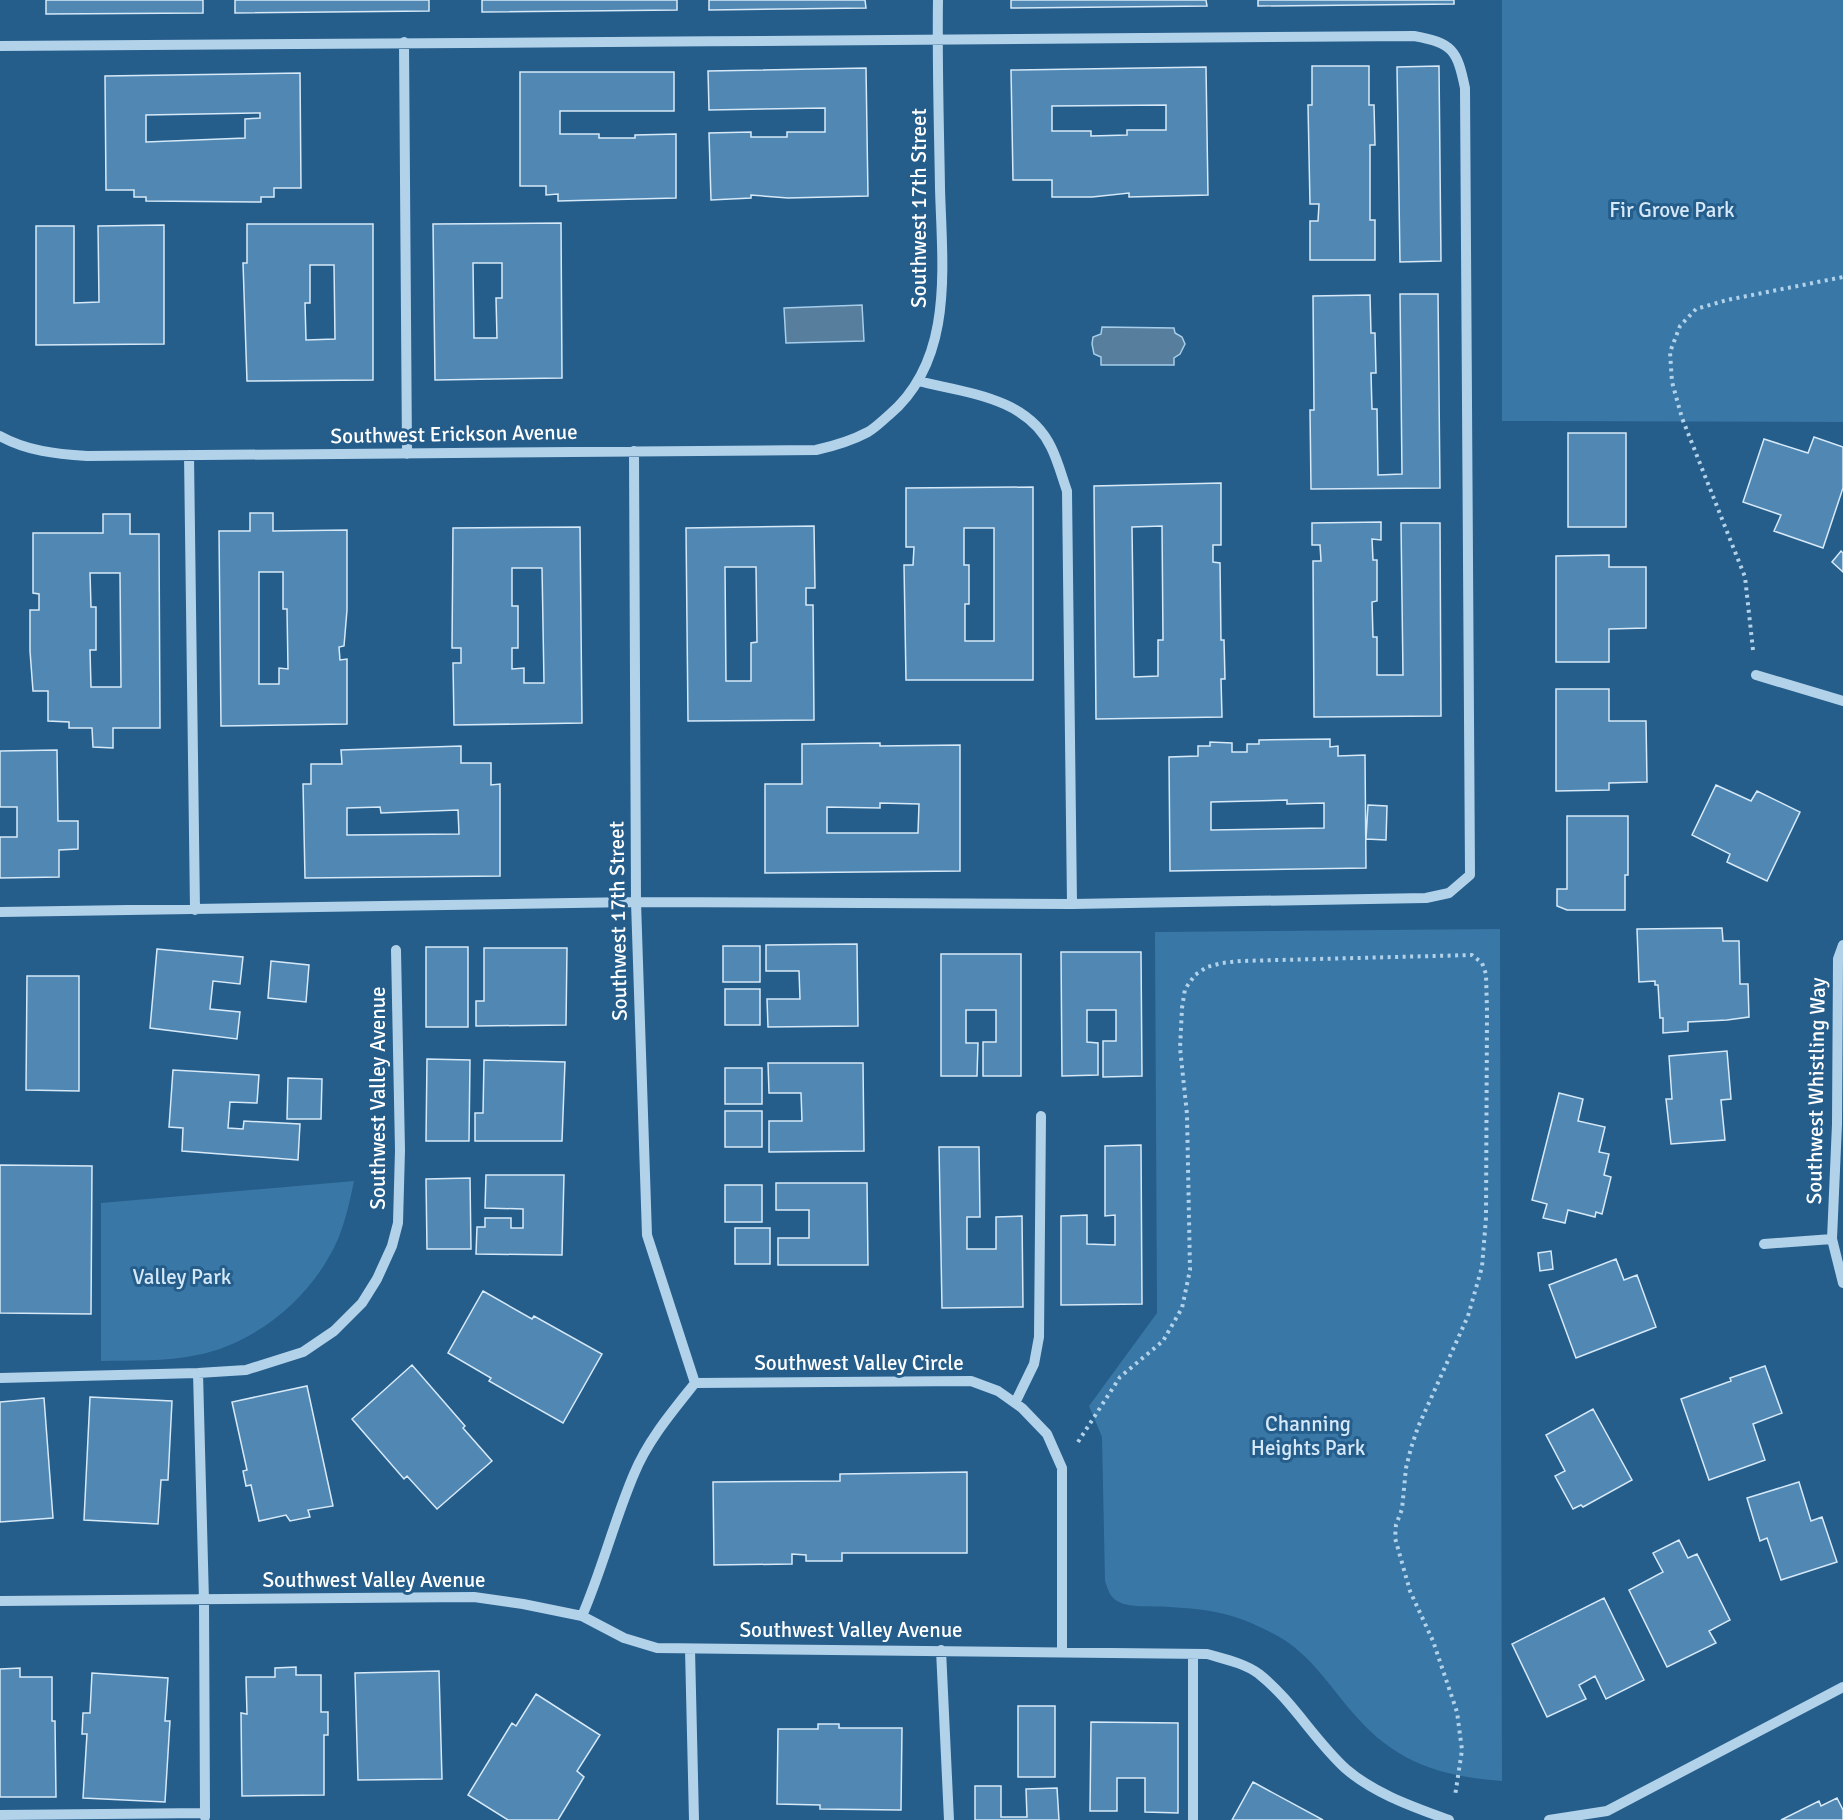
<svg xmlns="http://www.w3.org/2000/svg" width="1843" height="1820" font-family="Signika,sans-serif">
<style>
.green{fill:#3977a7}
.water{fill:#577e9c;stroke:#a6ceeb;stroke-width:1.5}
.building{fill:#5188b3;stroke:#d6e9f8;stroke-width:1.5;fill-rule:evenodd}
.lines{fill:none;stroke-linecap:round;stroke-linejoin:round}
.path{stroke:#b2d2ea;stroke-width:4;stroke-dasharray:3 4.5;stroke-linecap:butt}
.minor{stroke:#b2d2ea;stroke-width:10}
.labels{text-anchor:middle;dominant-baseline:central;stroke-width:6;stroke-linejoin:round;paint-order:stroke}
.street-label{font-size:21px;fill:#fff;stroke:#255d8b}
.park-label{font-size:21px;fill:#d6e9f8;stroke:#255d8b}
</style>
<rect width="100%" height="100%" fill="#255d8b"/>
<path class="green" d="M1502 0H1843V422L1502 421Z
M1500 929 1502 1781C1447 1777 1402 1765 1363 1724 1333 1693 1313 1654 1274 1634 1236 1614 1211 1609 1169 1607 1156 1606 1130 1608 1119 1602 1110 1598 1108 1590 1105 1581L1102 1437 1089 1406 1157 1313 1155 932Z
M354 1181C350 1200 346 1220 338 1239 314 1295 258 1343 197 1355 165 1362 133 1360 101 1361V1203Z"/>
<path class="water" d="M862 305 864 341 786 343 784 308Z
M1102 327 1174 328 1175 333 1182 337 1185 344 1180 354 1174 358V365H1101V357L1094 354 1092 344 1093 337 1101 334Z"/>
<path class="building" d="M46 0H203V13L46 14Z
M235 0H429V11L235 13Z
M482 0H677V10L482 12Z
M709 0H865L866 8 709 10Z
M1011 0H1206L1207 6 1011 8Z
M1258 0H1454V4L1258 6Z
M1312 66H1369V105H1374L1375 145H1370V220H1375V260H1310V221H1318L1319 204H1310L1308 105H1312Z
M1439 66 1441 261 1400 262 1397 67Z
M1206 67 1208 195 1129 197V193L1092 197H1052V180H1013L1011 70ZM1166 105V130H1127V135L1091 136V131H1052V106Z
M866 68 868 196 788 198 751 195V198L711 200 709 133 751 132V137H787V132H825V108L709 110 708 71Z
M520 72H674V111H560V134H599V138H635V135L676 134V198L558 201V194L546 195V186H520Z
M300 73 301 188H274V197H261V202L146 201V197H134V190H106L105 76ZM260 113V118L245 119V138L146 142V115Z
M561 223 562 378 435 380 433 224ZM473 263H502V298H496L497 338H474Z
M247 224H373V380L247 381 243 263H247ZM310 265H334L335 339 306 340 305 303H310Z
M164 225V344L36 345V226H74V303L99 302 98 226Z
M1400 294H1438L1440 488 1311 489 1310 410H1314L1313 296 1370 295 1371 333H1375L1376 373H1371L1372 409H1377L1378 475 1402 474Z
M1568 433H1626V527H1568Z
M1814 437 1843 447V488L1823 548 1774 531 1781 515 1743 502 1764 439 1808 453Z
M1221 483V545H1213V562L1220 563 1221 640H1224L1225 679H1221L1222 717 1096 719 1094 486ZM1162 526 1163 640H1158V676L1134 677 1132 527Z
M1033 487V680H906L904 565H913L914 547H906V488ZM964 528H994V641H965V604H969V565H964Z
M250 513H273V531L347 530V610L344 646 339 647 340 660 347 659V724L221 726 219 531H250ZM259 572H283V609H287L288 669 279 668V684H259Z
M103 514H130V534H159L160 728H113V748L93 747 92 728H69V722L48 721V691H33L30 651V610H39V594L33 593V533H103ZM90 573H120L121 687H91L90 650H96V607H91Z
M1381 522V540L1372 539 1373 560H1377V601L1372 602 1373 637H1377V675H1403L1401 523H1440L1441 716 1314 717 1313 561H1321L1320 545H1312V523Z
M814 526 815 588H806V605H813L814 720 688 721 686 528ZM725 567H756L757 642 751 643V681H726Z
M580 527 582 723 454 725 453 663H461V648H452L453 528ZM512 568H542L544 683H524V668L512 669V648H518V606H512Z
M1841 551 1843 553V572L1832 562Z
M1609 555V567H1646V628L1609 629V662H1556V556Z
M1556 689H1609V721H1646L1647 782 1609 783V790L1556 791Z
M1330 739V747L1338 746V756L1365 755 1366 868 1170 871 1169 757 1198 756V746H1210V742L1232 743V752H1247V744H1259V740ZM1287 800V804L1324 803V828L1211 830V802Z
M880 743V746L960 745V871L765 873V784H802V744ZM880 803 919 804 918 833H827V807L880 808Z
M461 746V763H491V785L500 784V876L305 878 303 784H311V764H342L341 750ZM380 807 381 813 458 810 459 834 347 835V808Z
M57 750 58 821H78V849L59 850V877L0 878V837H17V807H0V751Z
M1716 785 1751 801 1757 791 1800 812 1767 881 1727 862 1730 854 1692 835Z
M1368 805 1387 806 1386 840 1366 839Z
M1567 816H1628V875H1625V910H1567L1557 906V889H1567Z
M1722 928 1723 941H1739L1740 984H1748L1749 1017 1727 1020 1688 1022V1031L1663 1033V1018H1660L1658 985H1655V981L1639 982 1637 929Z
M857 944 858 1026 768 1027 767 999H800L799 971H766V945Z
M723 946H760V982H723Z
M426 947H468V1027H426Z
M484 948H567L566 1025 476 1026V1001H484Z
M157 949 243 957 240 984 213 981 210 1009 240 1012 237 1039 150 1028Z
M1061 952H1141L1142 1076 1103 1077V1041H1116V1010H1087V1042L1098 1043V1075L1062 1076Z
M941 954H1021V1076H983V1042H996V1010H966V1043H978L977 1076H941Z
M271 961 309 965 306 1002 268 998Z
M27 976H79V1091L26 1090Z
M725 989H760V1025H725Z
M1727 1051 1731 1099 1721 1100 1725 1140 1671 1144 1666 1099H1672L1669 1056Z
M427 1059 470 1060 469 1141H426Z
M484 1060 565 1062 562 1141H475V1113H483Z
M768 1063H863L864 1151 769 1152V1121H802L801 1093H769Z
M725 1068H762V1104H725Z
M173 1070 259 1075 257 1103 230 1102 228 1128 243 1129 244 1121 300 1124 298 1160 182 1151 183 1128 169 1127Z
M288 1078 322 1079 321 1119H287Z
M1559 1093 1583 1099 1578 1121 1605 1127 1599 1152 1609 1154 1604 1175 1611 1177 1602 1214 1596 1212 1595 1217 1568 1210 1565 1223 1543 1218 1547 1204 1532 1200Z
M725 1111H762V1147H725Z
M1141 1145 1142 1304 1061 1305V1216L1087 1215V1244L1115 1245V1215L1105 1216V1146Z
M939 1147H979L980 1217H967V1249H996V1217L1022 1216 1023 1307 942 1308Z
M0 1165 92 1166 91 1314 0 1313Z
M486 1175H564L562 1255 476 1254 477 1227H485V1218H511V1228H523V1209L485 1208Z
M470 1178 471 1249H427L426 1179Z
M776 1183H867L868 1265H778V1238H809V1210H776Z
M725 1185H762V1222H725Z
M735 1228H770V1264H735Z
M1551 1251 1553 1269 1540 1271 1538 1253Z
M1616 1259 1624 1280 1637 1275 1656 1327 1576 1358 1549 1285Z
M483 1291 532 1319 534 1316 602 1354 563 1423 489 1381 491 1378 448 1353Z
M412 1365 465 1426 463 1428 492 1461 437 1509 407 1476 404 1479 352 1419Z
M1765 1366 1782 1413 1753 1424 1765 1460 1709 1480 1681 1399 1731 1381 1730 1378Z
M307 1386 333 1506 308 1510 310 1517 290 1521 286 1515 259 1521 251 1485 246 1486 243 1471 247 1470 232 1402Z
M90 1397 172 1401 168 1480H161L158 1524 84 1520Z
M44 1398 53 1518 0 1522V1402Z
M1593 1409 1632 1480 1583 1507 1581 1505 1573 1509 1555 1476 1565 1471 1546 1435Z
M967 1472V1553H842V1561H806V1555L792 1554V1564L714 1565 713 1482 840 1481V1474Z
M1799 1482 1811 1521 1822 1517 1837 1562 1781 1580 1767 1538 1760 1541 1747 1498Z
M1679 1540 1688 1558 1697 1554 1730 1620 1709 1631 1716 1643 1667 1667 1629 1590 1663 1572 1653 1553Z
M1604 1598 1644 1680 1606 1699 1595 1676 1579 1685 1586 1699 1547 1717 1512 1644Z
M296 1667V1675H321V1712H328V1735H324V1795L242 1796 241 1713 247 1714 246 1677H275V1668Z
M20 1668V1677H52V1721H55L56 1797H0V1669Z
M439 1671 442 1779 358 1780 355 1673Z
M92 1673 168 1678 165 1721H170L165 1802 83 1798 87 1734H82L83 1713H90Z
M536 1694 600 1735 577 1771 584 1777 558 1820H508L468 1795 512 1723 516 1726Z
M1018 1706H1055V1777H1018Z
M1091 1722 1178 1723V1813L1145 1812V1778H1117V1811H1090Z
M818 1724H839V1728H902L901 1810 820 1809V1805L777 1804 778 1729H818Z
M1253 1782 1323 1820H1232Z
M975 1786H1001V1817H1027L1026 1789 1057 1788 1059 1820H975Z
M1837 1798 1843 1810V1820H1781L1819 1801 1821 1806Z"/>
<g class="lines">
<path class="path" d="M1753 650 1745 577 1682 418 1672 382 1670 352 1680 326 1696 309 1727 300 1843 277
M1078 1442 1120 1377 1163 1341 1182 1308 1190 1270 1187 1114 1180 1048 1182 1008 1185 989 1195 975 1207 967 1222 963 1241 961 1472 955 1482 963 1486 974 1487 1011 1486 1218 1482 1267 1468 1316 1418 1427 1411 1448 1406 1468 1402 1509 1396 1525 1395 1538 1410 1591 1433 1641 1457 1712 1462 1750 1455 1796"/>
<path class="minor" d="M404 42 407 454
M0 46C471 42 943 41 1414 36 1453 43 1457 50 1465 88L1470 875 1449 893 1426 898 1072 904 636 902 0 912
M918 381C966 393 1027 397 1051 447 1058 461 1062 477 1067 491L1072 904
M0 436C27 451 56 454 87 456L816 450C834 446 851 441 868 432 875 428 882 421 889 415 955 359 942 266 940 188 939 125 937 63 938 0
M634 451 636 902 647 1235 695 1383
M189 455 195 910
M1756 675 1843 701
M1843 945 1838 959 1837 1124 1832 1239 1843 1283
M1764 1244 1832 1239
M198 1373 204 1601 205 1813
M0 1378 198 1373 246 1370 303 1352 334 1331 362 1303 377 1279 392 1246 398 1223 400 1150 396 950
M695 1383 971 1381 998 1391 1022 1408 1047 1434 1062 1468V1651
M1015 1403 1034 1364 1039 1337 1041 1116
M0 1601 474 1597 523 1604 582 1616 624 1638 657 1648 1207 1654C1224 1659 1244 1663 1259 1674 1293 1701 1314 1740 1346 1769 1375 1794 1414 1807 1449 1820
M582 1616C602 1570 614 1521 634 1474 648 1440 672 1412 695 1383
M690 1649 694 1820
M941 1650 949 1820
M1193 1654V1820
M0 1815 205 1813V1817
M1549 1820 1607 1811 1843 1687"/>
</g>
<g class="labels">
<g class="street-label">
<text transform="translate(919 208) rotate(-90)">Southwest 17th Street</text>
<text transform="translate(454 434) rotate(-1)">Southwest Erickson Avenue</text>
<text transform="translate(618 921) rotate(-91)">Southwest 17th Street</text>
<text transform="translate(1816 1091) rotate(-89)">Southwest Whistling Way</text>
<text transform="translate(378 1098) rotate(-90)">Southwest Valley Avenue</text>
<text x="859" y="1363">Southwest Valley Circle</text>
<text x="374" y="1580">Southwest Valley Avenue</text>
<text x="851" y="1630">Southwest Valley Avenue</text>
</g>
<g class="park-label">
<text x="1672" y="210">Fir Grove Park</text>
<text x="182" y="1277">Valley Park</text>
<text x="1308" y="1424">Channing<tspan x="1308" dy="24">Heights Park</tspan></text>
</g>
</g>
</svg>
